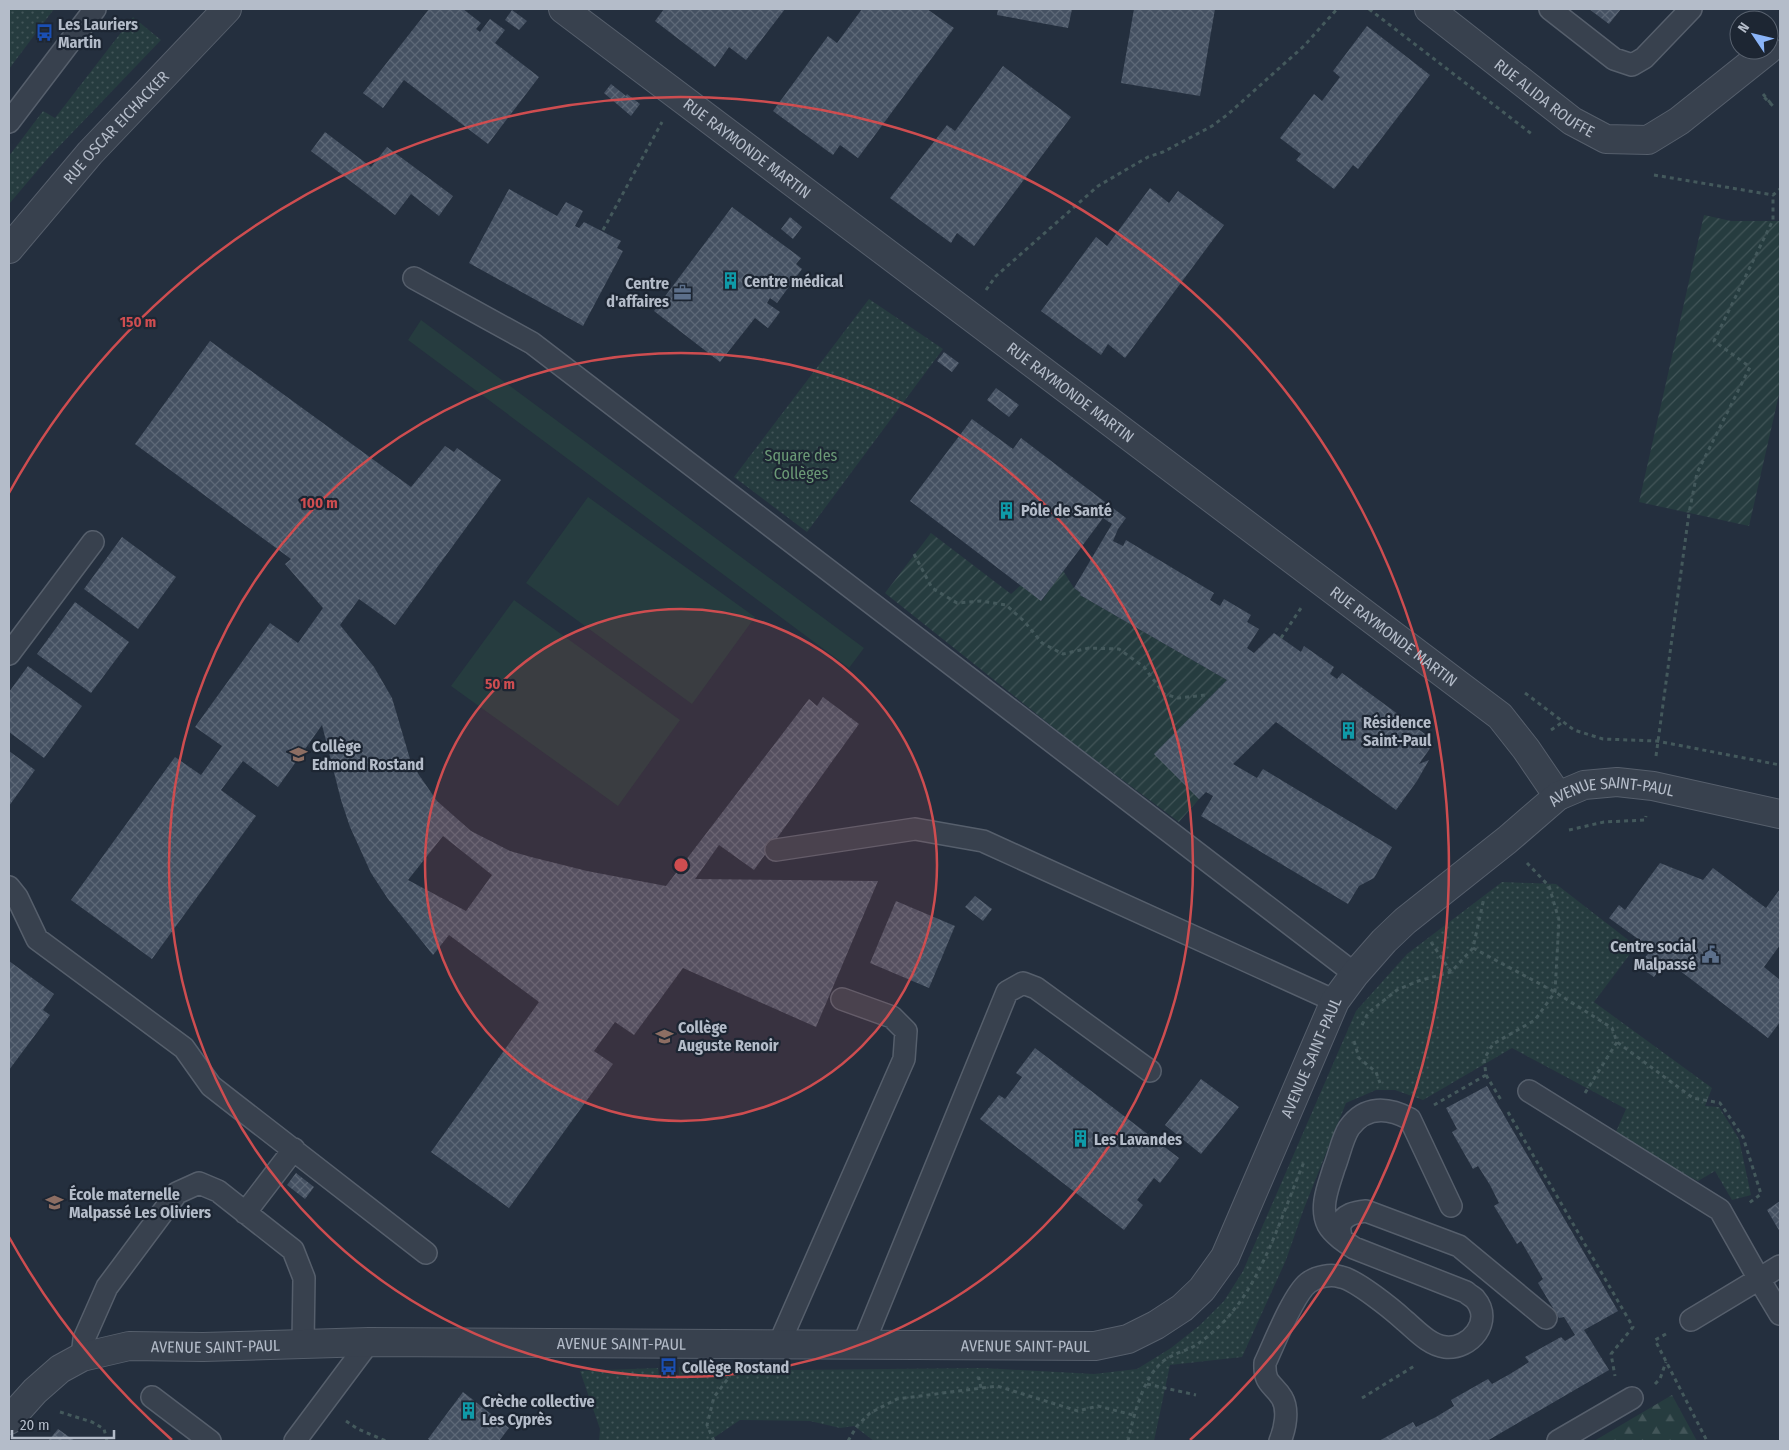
<svg xmlns="http://www.w3.org/2000/svg" width="1789" height="1450" font-family="'Fira Sans Condensed',sans-serif">
<style>
.grass{fill:url(#grass-dots)}
.forest{fill:url(#forest-firs)}
.garden{fill:url(#garden-furrows)}
.pitch{fill:#263c3f}
.building{fill:url(#building-cross-hatch);fill-rule:evenodd}
.lines{fill:none;stroke-linecap:round;stroke-linejoin:round}
.lane-casing{stroke:#565f6c;stroke-width:24}
.street-casing{stroke:#565f6c;stroke-width:30}
.path{stroke:#44595c;stroke-width:3;stroke-dasharray:4 4;stroke-linecap:butt}
.lane{stroke:#38414e;stroke-width:21}
.street{stroke:#38414e;stroke-width:28}
.ring{fill:none;stroke:#ce4d50;stroke-width:2.5}
.labels{text-anchor:middle;dominant-baseline:central;stroke-width:4.5;stroke-linejoin:round;paint-order:stroke}
.poi-label{font-size:16px;font-weight:bold;fill:#b4bcc9;stroke:#1d2633;text-anchor:start}
.street-label{font-size:16px;fill:#b4bcc9;stroke:#1d2633}
.park-label{font-size:16px;fill:#6b9a76;stroke:#1d2633}
.centre{fill:#ce4d50;stroke:#1d2633;stroke-width:2.5}
.ring-label{font-size:15px;text-anchor:middle;font-weight:bold;fill:#ce4d50;stroke:#1d2633;stroke-width:4.5;stroke-linejoin:round;paint-order:stroke}
</style>
<defs>
<pattern id="grass-dots" width="8" height="8" patternUnits="userSpaceOnUse" patternTransform="scale(1.25)"><rect width="8" height="8" fill="#263c3f"/><path d="M2 2h.1M6 6h.1" fill="none" stroke="#435659" stroke-width="1.8" stroke-linecap="round"/></pattern>
<pattern id="forest-firs" width="22" height="20" patternUnits="userSpaceOnUse" patternTransform="scale(1.25)"><rect width="22" height="20" fill="#263c3f"/><path d="M5 1l3.5 6h-7zM16 11l3.5 6h-7z" fill="#435659"/></pattern>
<pattern id="garden-furrows" width="10" height="10" patternUnits="userSpaceOnUse" patternTransform="scale(1.25)"><rect width="10" height="10" fill="#263c3f"/><path d="M-1 1l2-2M0 10L10 0M9 11l2-2" fill="none" stroke="#435659"/></pattern>
<pattern id="building-cross-hatch" width="8" height="8" patternUnits="userSpaceOnUse" patternTransform="scale(1.25)"><rect width="8" height="8" fill="#455162"/><path d="M0 0l8 8M0 8l8-8" fill="none" stroke="#5d6877"/></pattern>
</defs>
<rect width="100%" height="100%" fill="#242f3e"/>
<path class="grass" d="M9 9H54L9 69Z
M133 17 161 40 48 158 9 204V156L43 111 55 118Z
M869 299 943 349 807 532 734 477Z
M1502 882 1556 884 1636 946 1594 1002 1712 1088 1705 1106 1719 1107 1739 1139 1751 1195 1732 1200 1715 1171 1698 1181 1647 1156 1615 1134 1626 1109 1512 1048 1423 1100 1395 1090H1376L1346 1103 1303 1211 1286 1260 1242 1357 1170 1365 1154 1441H874L854 1426 840 1428 810 1421 740 1420 709 1441H599L600 1429 580 1371 658 1368 659 1377 679 1376V1367L791 1370 983 1368 1094 1374 1137 1369 1171 1348 1200 1325 1224 1301 1243 1271 1356 1011 1407 954Z"/>
<path class="forest" d="M1672 1395 1697 1441H1594Z"/>
<path class="garden" d="M1704 215 1731 221H1780V390L1749 526 1639 502Z
M931 533 1011 594 1021 585 1042 601 1062 569 1074 588 1081 593 1080 595 1227 680 1155 754 1199 799 1179 822 1073 743 885 593Z"/>
<path class="pitch" d="M421 320 864 648 849 668 408 340Z
M588 497 755 617 692 704 526 583Z
M514 600 680 720 618 806 451 686Z"/>
<path class="building" d="M429 9H463L481 23 476 29 480 32 490 19 505 30 495 43 539 77 488 144 404 80 383 108 363 93Z
M664 9H785L746 60 729 47 715 67 655 21Z
M862 9H927L954 28 858 158 840 145 833 155 773 111 828 36 837 43Z
M998 9H1072L1068 28 997 15Z
M1134 9H1215L1200 96 1121 83Z
M1589 9H1621L1609 24Z
M512 10 527 21 519 30 505 20Z
M1367 26 1430 75 1358 169 1353 165 1334 189 1296 160 1301 154 1280 138 1314 94 1322 101 1340 77 1333 71Z
M1003 66 1071 117 974 246 957 233 951 243 890 198 947 125 955 131Z
M611 84 626 96 627 94 640 104 631 116 604 93Z
M325 132 371 167 387 147 453 196 439 216 411 194 395 215 311 151Z
M1150 188 1169 203 1178 191 1224 225 1125 358 1108 344 1101 355 1041 311 1096 237 1107 246Z
M509 189 557 216 566 202 583 211 575 226 579 228 584 222 621 241 617 248 623 251 583 326 469 263Z
M732 207 801 258 796 264 802 269 777 303 770 298 767 303 780 312 768 328 755 318 720 362 654 311Z
M790 217 802 227 793 239 781 229Z
M210 341 411 487 445 446 454 452 457 448 501 480 395 625 359 599 340 625 374 667 392 698 410 759 419 775 437 801 471 831 510 851 531 857 587 871 666 886 809 699 817 706 823 697 859 724 754 870 719 845 695 879 878 881 816 1027 683 968 634 1035 615 1022 594 1051 613 1064 509 1208 431 1152 539 1002 449 935 433 955 388 899 371 873 350 827 341 800 322 725 278 787 243 761 221 790 256 816 152 959 71 900 175 757 201 775 222 746 195 727 270 623 298 643 323 608 285 564 291 559 135 444ZM443 836 492 875 466 911 408 880Z
M944 352 959 363 952 372 937 361Z
M996 388 1019 405 1009 417 987 400Z
M972 419 1013 449 1021 438 1126 518 1118 529 1113 541 1123 546 1126 540 1214 593 1210 600 1220 606 1224 599 1251 615 1247 622 1259 629 1247 648 1254 653 1274 633 1301 652 1304 646 1334 667 1330 674 1337 679 1342 673 1425 734 1421 740 1431 747 1419 764 1429 760 1417 781 1396 810 1276 722 1233 764 1257 778 1263 769 1392 847 1374 878 1359 886 1348 904 1201 816 1213 796 1206 792 1199 799 1154 754 1227 680 1080 595 1081 593 1074 588 1112 524 1103 518 1041 601 910 501Z
M122 537 176 577 138 629 84 589Z
M75 602 129 642 91 693 37 654Z
M28 666 82 706 44 758 9 732V692Z
M9 751 35 770 9 806Z
M1660 863 1703 880 1713 868 1766 908 1780 889V945L1764 967 1780 980V1022L1768 1038 1666 960 1654 977 1638 966 1652 949 1609 918 1619 905 1625 910Z
M975 896 992 909 983 921 965 907Z
M896 901 955 926 929 988 870 963Z
M9 961 54 994 43 1010 50 1015 9 1070Z
M1035 1048 1179 1158 1160 1183 1154 1178 1137 1200 1143 1205 1124 1230 980 1119 999 1095 1005 1099 1022 1077 1016 1073Z
M1201 1079 1239 1107 1201 1154 1165 1125Z
M1487 1086 1618 1311 1584 1330 1609 1370 1487 1441H1379L1413 1422 1416 1427 1436 1417 1454 1406 1451 1400 1488 1379 1492 1384 1510 1374 1529 1362 1525 1357 1561 1337 1565 1341 1575 1335 1564 1317 1559 1318 1538 1283 1543 1279 1521 1241 1517 1244 1494 1206 1499 1203 1490 1185 1478 1166 1473 1169 1452 1132 1457 1129 1446 1108Z
M296 1173 314 1187 305 1199 287 1185Z
M1780 1201V1232L1767 1210Z
M463 1392 509 1428 499 1441H431L428 1439Z
M58 1429 75 1441H48Z"/>
<g class="lines">
<defs>
<path id="lane" d="M1550 9 1614 59 1632 65 1644 58 1691 9
M9 122 95 9
M414 278 532 343 1355 974
M9 654 93 542
M776 850 915 829 983 841 1335 1001
M9 887 17 897 37 939 184 1048 211 1086 426 1253
M1529 1091 1720 1210 1759 1279 1780 1266
M245 1213 294 1149
M1341 1239C1341 1236 1339 1229 1340 1226 1343 1214 1356 1212 1366 1211L1459 1246 1546 1318
M1691 1320 1759 1279 1780 1314
M779 1344 904 1059 906 1031 892 1017 842 999
M863 1345 1007 992 1023 983 1036 988 1150 1071
M82 1357 84 1339 107 1287 177 1193 199 1183 218 1191 293 1250 304 1278 303 1344
M152 1397 210 1441
M295 1441 369 1342
M1280 1441C1285 1429 1289 1410 1282 1398 1273 1383 1264 1385 1265 1363 1274 1344 1293 1295 1308 1283 1317 1276 1331 1274 1341 1277 1356 1280 1392 1309 1404 1320 1416 1330 1429 1345 1445 1347 1470 1350 1494 1321 1475 1299 1473 1297 1469 1295 1466 1292L1354 1248C1345 1242 1333 1234 1328 1225 1319 1207 1329 1185 1334 1168 1339 1156 1342 1139 1349 1128 1365 1105 1388 1107 1410 1119L1451 1206
M1558 1441 1632 1398"/>
<g id="street">
<path id="s1" d="M563 9 1500 716 1526 749 1558 796"/>
<path id="s2" d="M1429 9 1572 121 1606 139 1648 140 1679 121 1768 50"/>
<path id="s3" d="M9 249 90 153 227 9"/>
<path id="s4" d="M9 1420 35 1391 60 1369 82 1357 129 1346 203 1347 369 1342 1095 1346 1128 1339 1156 1325 1182 1308 1202 1289 1225 1257 1335 1001 1355 974 1384 941 1405 921 1507 840 1558 796 1584 785 1617 782 1653 786 1780 814"/>
</g>
</defs>
<use href="#lane" class="lane-casing"/>
<use href="#street" class="street-casing"/>
<path class="path" d="M1369 9 1533 135
M1763 94 1773 106 1764 97
M1654 175 1773 195 1780 189
M603 230 662 122
M986 290 996 276 1098 186 1148 157 1163 152 1212 126 1227 115 1304 46 1337 9
M914 554 932 588 957 603 981 601 1006 605 1024 621 1042 643 1063 654 1089 648 1119 649 1144 667 1164 694 1178 698 1206 695
M1281 638 1303 605
M1525 693 1574 730 1603 739 1657 741 1780 765
M1551 730 1563 722
M1656 756 1689 513 1697 473 1750 367 1714 341 1773 220V195
M1569 830 1604 822 1645 820 1646 816
M1431 942 1451 972
M1473 948 1555 992 1612 1028 1617 1042 1693 1098 1720 1103 1743 1137 1761 1194 1749 1203
M1362 1025 1368 1013 1397 990 1418 981 1451 972 1473 948 1484 898
M1354 1041 1359 1058 1376 1072 1380 1083
M1486 1075 1501 1100
M1585 1093 1617 1042
M1434 1105 1486 1075 1484 1059 1493 1044 1535 1020 1555 992 1559 920 1549 886 1527 863
M1508 1112 1633 1327 1611 1354 1615 1376
M1666 1334 1655 1340 1707 1441
M977 1378H979L981 1388
M1147 1384 1196 1395
M1655 1384 1660 1379 1666 1362
M1362 1398 1416 1365
M60 1412 92 1422 104 1429 107 1441
M346 1421 358 1429 386 1441
M714 1441 707 1425 714 1397 730 1376
M848 1441 857 1426 870 1413 897 1399 997 1386 1078 1411 1098 1406 1133 1415
M1128 1441C1133 1418 1142 1382 1159 1365 1170 1353 1187 1352 1199 1343 1209 1336 1225 1322 1232 1312 1265 1273 1284 1209 1304 1162"/>
<use href="#lane" class="lane"/>
<use href="#street" class="street"/>
</g>
<circle cx="681" cy="865" r="256" fill="#ce4d50" fill-opacity=".12"/>
<g class="ring">
<circle cx="681" cy="865" r="256"/>
<circle cx="681" cy="865" r="512"/>
<path d="M172 1440A768 768 0 0 1 9 1237M9 493A768 768 0 1 1 1190 1440"/>
</g>
<defs>
<symbol id="bus-bare" viewBox="-9 -9 18 18"><path d="M-5-6H5V4H4V6H2V4H-2V6H-4V4H-5ZM-3.5-4V0h7V-4ZM-3.5 1.2v1.5H-2V1.2ZM2 1.2v1.5H3.5V1.2Z" fill="#1a4fb4" stroke="#1d2633" stroke-width="2.5" paint-order="stroke"/></symbol>
<symbol id="building-bare" viewBox="-9 -9 18 18"><path d="M-4-6H4V6H1V3H-1V6H-4ZM-2.5-4.3h1.7v1.8h-1.7ZM.8-4.3h1.7v1.8H.8ZM-2.5-1h1.7V.8h-1.7ZM.8-1h1.7V.8H.8Z" fill="#0f9aa8" stroke="#1d2633" stroke-width="2.5" paint-order="stroke"/></symbol>
<symbol id="office-bare" viewBox="-9 -9 18 18"><path d="M-6-3h4V-5.5h4V-3h4V5H-6ZM-1-4.5V-3h2v-1.5ZM-6 0V1H6V0Z" fill="#5c6f8a" stroke="#1d2633" stroke-width="2.5" paint-order="stroke"/></symbol>
<symbol id="school-bare" viewBox="-9 -9 18 18"><path d="M0-5L7-2L0 1L-7-2ZM-4 1L0 2.5L4 1V4Q0 6-4 4Z" fill="#8d6e63" stroke="#1d2633" stroke-width="2.5" paint-order="stroke"/></symbol>
<symbol id="civic-bare" viewBox="-9 -9 18 18"><path d="M-.6-6.5H3V-4.5H.6V-3L4-1V1h2V6H-6V1h2V-1L-.6-3ZM-1.2 2.5V6h2.4V2.5Z" fill="#5c6f8a" stroke="#1d2633" stroke-width="2.5" paint-order="stroke"/></symbol>
</defs>
<g fill-rule="evenodd">
<use href="#bus-bare" x="32" y="20" width="25" height="25"/>
<use href="#building-bare" x="718" y="268" width="25" height="25"/>
<use href="#office-bare" x="670" y="280" width="25" height="25"/>
<use href="#building-bare" x="994" y="498" width="25" height="25"/>
<use href="#building-bare" x="1336" y="718" width="25" height="25"/>
<use href="#school-bare" x="286" y="742" width="25" height="25"/>
<use href="#civic-bare" x="1698" y="942" width="25" height="25"/>
<use href="#school-bare" x="652" y="1024" width="25" height="25"/>
<use href="#building-bare" x="1068" y="1126" width="25" height="25"/>
<use href="#school-bare" x="42" y="1190" width="25" height="25"/>
<use href="#bus-bare" x="656" y="1354" width="25" height="25"/>
<use href="#building-bare" x="456" y="1398" width="25" height="25"/>
</g>
<g class="labels">
<g class="poi-label">
<text x="58" y="24">Les Lauriers<tspan x="58" dy="18">Martin</tspan></text>
<text x="744" y="281">Centre médical</text>
<text x="669" y="283" text-anchor="end">Centre<tspan x="669" dy="18">d'affaires</tspan></text>
<text x="1021" y="510">Pôle de Santé</text>
<text x="1363" y="722">Résidence<tspan x="1363" dy="18">Saint-Paul</tspan></text>
<text x="312" y="746">Collège<tspan x="312" dy="18">Edmond Rostand</tspan></text>
<text x="1696" y="946" text-anchor="end">Centre social<tspan x="1696" dy="18">Malpassé</tspan></text>
<text x="678" y="1027">Collège<tspan x="678" dy="18">Auguste Renoir</tspan></text>
<text x="1094" y="1139">Les Lavandes</text>
<text x="69" y="1194">École maternelle<tspan x="69" dy="18">Malpassé Les Oliviers</tspan></text>
<text x="682" y="1367">Collège Rostand</text>
<text x="482" y="1401">Crèche collective<tspan x="482" dy="18">Les Cyprès</tspan></text>
</g>
<g class="street-label">
<text stroke="none"><textPath href="#s2" startOffset="146">RUE ALIDA ROUFFE</textPath></text>
<text stroke="none"><textPath href="#s3" startOffset="162">RUE OSCAR EICHACKER</textPath></text>
<text stroke="none"><textPath href="#s1" startOffset="231">RUE RAYMONDE MARTIN</textPath></text>
<text stroke="none"><textPath href="#s1" startOffset="636">RUE RAYMONDE MARTIN</textPath></text>
<text stroke="none"><textPath href="#s1" startOffset="1041">RUE RAYMONDE MARTIN</textPath></text>
<text stroke="none"><textPath href="#s4" startOffset="1912">AVENUE SAINT-PAUL</textPath></text>
<text stroke="none"><textPath href="#s4" startOffset="1492">AVENUE SAINT-PAUL</textPath></text>
<text stroke="none"><textPath href="#s4" startOffset="638">AVENUE SAINT-PAUL</textPath></text>
<text stroke="none"><textPath href="#s4" startOffset="232">AVENUE SAINT-PAUL</textPath></text>
<text stroke="none"><textPath href="#s4" startOffset="1042">AVENUE SAINT-PAUL</textPath></text>
</g>
<g class="park-label">
<text x="801" y="455">Square des<tspan x="801" dy="18">Collèges</tspan></text>
</g>
</g>
<circle cx="681" cy="865" r="8" class="centre"/>
<g class="ring-label">
<text x="138" y="327">150 m</text>
<text x="319" y="508">100 m</text>
<text x="500" y="689">50 m</text>
</g>
<rect width="1789" height="1450" fill="none" stroke="#b4bcc9" stroke-width="20"/>
<g transform="translate(1754 35) rotate(305)"><circle r="24" fill="#1d2633" stroke="#59626f"/>
<path d="M0-4L9 19L0 12L-9 19Z" fill="#8ab4f8"/>
<text y="-8" font-size="14" font-weight="bold" text-anchor="middle" fill="#b4bcc9">N</text>
</g>
<path d="M12 1430v8h102v-8" fill="none" stroke="#b4bcc9" stroke-width="2.5"/>
<text x="20" y="1430" font-size="15" fill="#b4bcc9" stroke="#1d2633" stroke-width="4" paint-order="stroke">20 m</text>
</svg>
